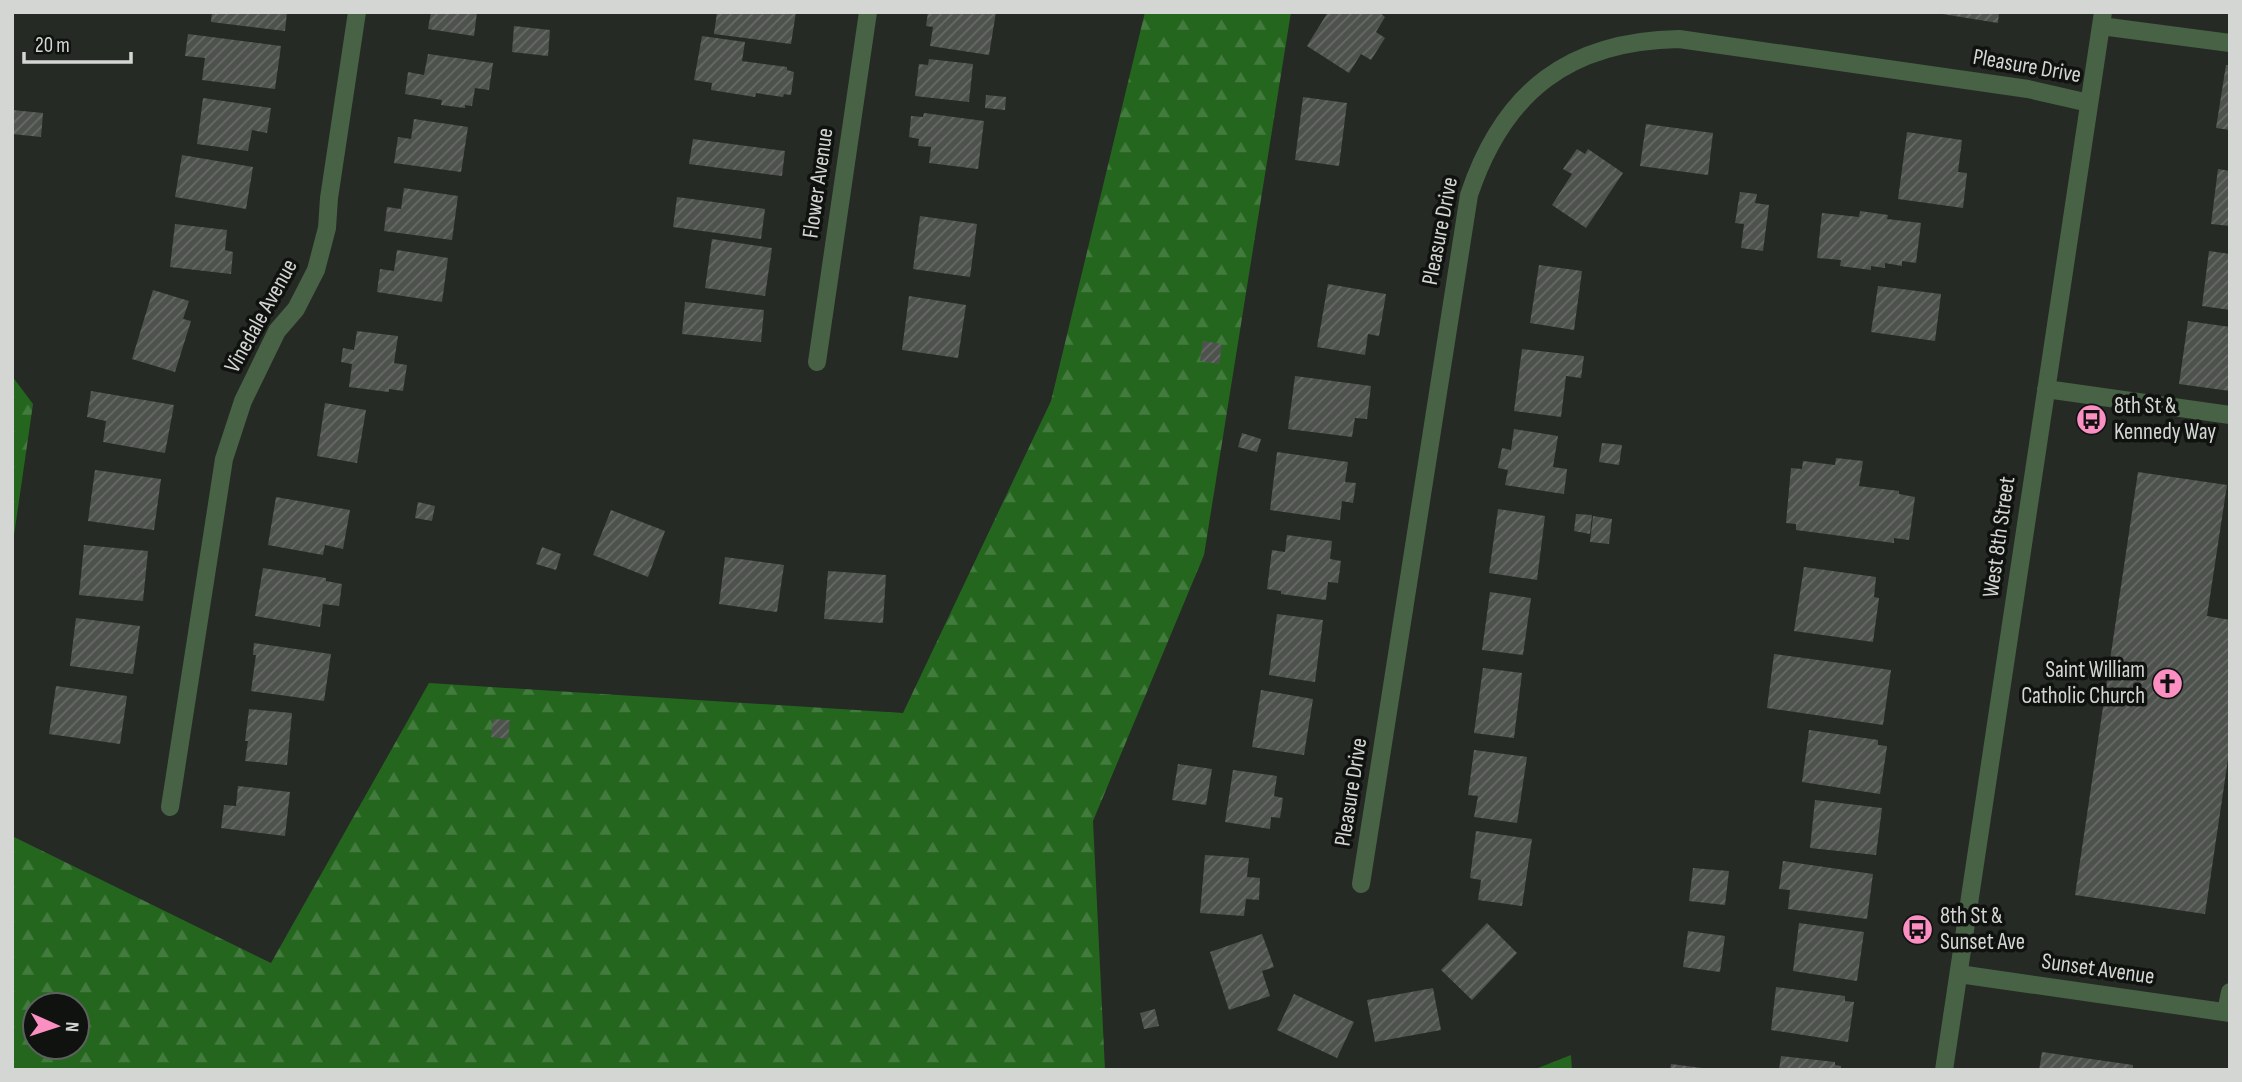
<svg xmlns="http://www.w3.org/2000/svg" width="2242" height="1082" font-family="'Sofia Sans Condensed',sans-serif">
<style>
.forest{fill:url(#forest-firs);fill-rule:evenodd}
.building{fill:url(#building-hatch)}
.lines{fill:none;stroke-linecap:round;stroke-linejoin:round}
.minor{stroke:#486245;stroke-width:18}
.labels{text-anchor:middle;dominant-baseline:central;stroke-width:7;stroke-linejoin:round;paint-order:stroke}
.street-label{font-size:23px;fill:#d4d6d4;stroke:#101210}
.poi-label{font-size:23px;fill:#d4d6d4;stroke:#101210;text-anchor:start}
</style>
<defs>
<pattern id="forest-firs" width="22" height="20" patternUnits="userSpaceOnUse" patternTransform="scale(1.75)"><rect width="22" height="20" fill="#24661e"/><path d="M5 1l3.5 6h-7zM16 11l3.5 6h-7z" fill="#437b3e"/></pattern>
<pattern id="building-hatch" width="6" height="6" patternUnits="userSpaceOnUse" patternTransform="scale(1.75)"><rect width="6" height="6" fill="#4e524d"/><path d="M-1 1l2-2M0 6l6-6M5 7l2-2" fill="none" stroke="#676a66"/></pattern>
</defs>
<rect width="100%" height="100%" fill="#262a25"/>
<path class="forest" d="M1145 12H1291L1204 555 1093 821 1105 1070H12V836L271 963 429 683 903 713 1051 401ZM35 1005H77V1047H35Z
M12 376 33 404 12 549Z
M1571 1055 1572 1070H1533Z"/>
<path class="building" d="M212 12H287L285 31 211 22Z
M431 12H477L474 36 428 29Z
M717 12H796L791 44 714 34Z
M928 12H996L989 55 930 46 933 27 926 26Z
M1328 12H1379L1385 17 1376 32 1385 38 1371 60 1361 54 1349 73 1307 46Z
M1930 12H1999L1998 23Z
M514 26 550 30 548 56 512 52Z
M188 34 281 46 275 89 202 80 205 58 185 56Z
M702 36 745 42 742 61 787 67V70L794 72 791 95 784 94 783 97 756 93 755 97 711 90 712 83 694 80Z
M428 54 493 63 489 90 475 88 472 106 465 105V108L441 105 442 100 405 94 408 72 424 75Z
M929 59 973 64 969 102 915 96 919 64 928 65Z
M2226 65H2230V130L2216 128Z
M986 95 1006 97 1005 110 985 108Z
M1303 97 1347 103 1339 166 1295 160Z
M203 98 271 108 267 133 252 130 248 151 197 144Z
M12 110 43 113 41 137 12 134Z
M924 113 984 121 978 169 929 163 931 147 918 146 919 139 909 137 911 116 923 117Z
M414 119 468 127 461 172 394 163 398 137 411 139Z
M1646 124 1713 133 1708 175 1640 166Z
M1907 132 1962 140 1958 172 1967 173 1963 208 1898 199Z
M693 139 785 151 782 176 689 164Z
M1577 149 1585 154 1588 149 1623 173 1586 228 1552 205 1572 174 1563 169Z
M182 155 253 167 246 209 175 197Z
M2218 169 2230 171V226L2211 224Z
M404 188 458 196 452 240 384 231 387 207 401 209Z
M1740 192 1757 194 1755 203 1769 205 1763 251 1741 248 1744 224 1735 223Z
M677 197 765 209 761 239 673 227Z
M1860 211 1888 215 1887 219 1921 223 1916 263 1902 261V266L1885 263V268L1871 266V270L1840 266 1841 260 1817 258 1822 213 1859 217Z
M920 216 977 224 970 277 913 269Z
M175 224 227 230 225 250 233 252 231 274 170 267Z
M712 239 772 248 765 296 705 288Z
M397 250 448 258 442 302 377 292 380 269 394 271Z
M2209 251 2230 254V310L2202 306Z
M1539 265 1582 271 1574 330 1530 323Z
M1328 284 1386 294 1379 336 1368 334 1365 355 1317 347Z
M1878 286 1941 294 1935 341 1871 332Z
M153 290 189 301 183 319 191 321 175 372 132 359Z
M909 296 966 305 958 358 902 350Z
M685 302 764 310 761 342 682 334Z
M2188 321 2230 327V391L2179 384Z
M357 331 398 336 394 363 407 365 403 391 389 389V392L349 387 352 364 341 362 343 348 354 350Z
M1203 341 1222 344 1219 364 1200 361Z
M1522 349 1584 356 1581 378 1566 376 1561 417 1514 411Z
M1295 376 1371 386 1367 419 1355 418 1352 437 1288 429Z
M91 391 174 405 165 453 103 442 106 421 87 417Z
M325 403 366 410 357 463 317 456Z
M1514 429 1558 436 1553 467 1567 469 1564 494 1505 485 1508 470 1498 468 1502 448 1511 450Z
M1242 433 1261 439 1257 452 1238 447Z
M1602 443 1622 445 1619 465 1599 462Z
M1277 452 1348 462 1345 482 1356 483 1353 503 1342 501 1340 520 1270 510Z
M1836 458 1863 461 1859 486 1899 491V494L1915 497 1909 540 1894 538V543L1796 530V524L1786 523 1791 468 1802 469 1803 461 1835 465Z
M95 470 161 479 154 530 88 521Z
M2138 472 2227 485 2207 616 2230 620V746L2205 914 2075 895Z
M276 497 350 510 343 549 325 545 323 555 268 545Z
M418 502 435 506 432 521 415 518Z
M1498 509 1545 516 1537 580 1489 573Z
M611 510 665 531 648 577 593 555Z
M1576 514 1592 515 1590 534 1574 531Z
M1593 516 1612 519 1609 544 1590 542Z
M1287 535 1332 541 1330 559 1341 561 1338 583 1328 582 1326 600 1281 594V591L1267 589 1272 550 1285 552Z
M84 545 148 551 143 601 79 595Z
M542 547 561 554 556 570 536 564Z
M725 557 784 565 777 612 719 604Z
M1804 567 1876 577 1874 597 1879 598 1873 642 1794 631Z
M263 568 326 578V581L342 584 339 606 323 604 320 627 255 616Z
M828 571 886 575 883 623 824 619Z
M1490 592 1531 598 1523 655 1482 650Z
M1277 614 1323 620 1315 682 1269 675Z
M76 618 140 626 133 674 70 666Z
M254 643 331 654 324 701 251 691 256 655H253Z
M1774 654 1891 670 1883 725 1767 708Z
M1483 668 1522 673 1514 738 1474 733Z
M56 686 127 696 120 744 49 734Z
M1261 690 1313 699 1304 755 1252 747Z
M249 709 292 713 287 765 245 761 248 741H245Z
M493 719 510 720 508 739 491 737Z
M1809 730 1878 740V745L1887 746 1880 794 1802 782Z
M1474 750 1527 757 1517 823 1474 817 1478 796 1468 795Z
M1178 764 1212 769 1206 805 1172 800Z
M1233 770 1277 776 1274 796 1283 798 1280 818 1271 817 1270 829 1225 822Z
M238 786 290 792 285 836 221 828 224 805 236 806Z
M1815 800 1882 808 1876 855 1810 848Z
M1476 831 1532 839 1522 906 1478 900 1481 880 1470 878Z
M1205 855 1249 858 1247 877 1260 878 1259 900 1246 899 1244 916 1200 913Z
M1783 861 1873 874 1867 919 1788 909 1790 890 1779 889Z
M1693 868 1729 871 1725 905 1689 901Z
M1487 923 1517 953 1472 1000 1441 970Z
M1799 923 1864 932 1857 981 1793 971Z
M1688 931 1725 936 1720 972 1683 967Z
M1262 934 1274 967 1262 971 1270 996 1229 1010 1210 952Z
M1776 987 1845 996V1001L1854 1002 1848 1042 1771 1030Z
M1433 988 1441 1030 1375 1042 1367 1000Z
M1294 994 1354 1022 1337 1058 1277 1030Z
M1155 1009 1159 1026 1144 1029 1140 1013Z
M2042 1052 2133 1065V1070H2039Z
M1781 1056 1835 1062V1065L1841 1066 1840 1070H1779Z
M1671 1064 1702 1068V1070H1670Z"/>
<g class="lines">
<path class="minor" d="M2101 26 2230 43
M817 362 868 12
M2046 389 2230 415
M170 807 224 459 243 401 277 331 296 309 316 270 327 228 329 198 357 12
M1361 884 1469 195C1504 91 1569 41 1679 39L2028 89 2089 103
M1959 974 2230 1013
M2226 1012 2230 992
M1944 1070 2103 12"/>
</g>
<defs>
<symbol id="bus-disc" viewBox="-11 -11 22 22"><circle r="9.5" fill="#fc8fc1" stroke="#101210"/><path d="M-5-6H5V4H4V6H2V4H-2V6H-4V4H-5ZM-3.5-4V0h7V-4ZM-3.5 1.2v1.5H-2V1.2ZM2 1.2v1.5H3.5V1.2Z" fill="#111"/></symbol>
<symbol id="church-disc" viewBox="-11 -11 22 22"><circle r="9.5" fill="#fc8fc1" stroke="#101210"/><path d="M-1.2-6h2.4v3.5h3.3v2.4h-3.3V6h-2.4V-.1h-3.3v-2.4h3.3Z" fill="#111"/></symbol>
</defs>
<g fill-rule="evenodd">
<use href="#bus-disc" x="2074" y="402" width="35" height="35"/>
<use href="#church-disc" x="2150" y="666" width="35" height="35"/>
<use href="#bus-disc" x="1900" y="912" width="35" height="35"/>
</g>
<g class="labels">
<g class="street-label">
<text transform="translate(2027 66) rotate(10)">Pleasure Drive</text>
<text transform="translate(818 183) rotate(-82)">Flower Avenue</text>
<text transform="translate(1440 231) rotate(-79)">Pleasure Drive</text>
<text transform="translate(261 316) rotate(-61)">Vinedale Avenue</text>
<text transform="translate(1999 537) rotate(-82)">West 8th Street</text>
<text transform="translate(1351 792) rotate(-81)">Pleasure Drive</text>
<text transform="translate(2098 969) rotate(8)">Sunset Avenue</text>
</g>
<g class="poi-label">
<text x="2114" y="406">8th St &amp;<tspan x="2114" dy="26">Kennedy Way</tspan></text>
<text x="2145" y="670" text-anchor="end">Saint William<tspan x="2145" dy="26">Catholic Church</tspan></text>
<text x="1940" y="916">8th St &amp;<tspan x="1940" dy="26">Sunset Ave</tspan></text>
</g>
</g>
<rect width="2242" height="1082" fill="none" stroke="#d4d6d4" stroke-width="28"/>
<g transform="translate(56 1026) rotate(93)"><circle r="33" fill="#101210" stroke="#5e605e" stroke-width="2"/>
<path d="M0-5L12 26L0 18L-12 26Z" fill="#fc8fc1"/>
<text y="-10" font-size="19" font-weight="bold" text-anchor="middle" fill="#d4d6d4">N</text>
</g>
<path d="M24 52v10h107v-10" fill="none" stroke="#d4d6d4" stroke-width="3.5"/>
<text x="35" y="52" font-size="21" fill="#d4d6d4" stroke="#101210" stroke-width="5" paint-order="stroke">20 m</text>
</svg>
